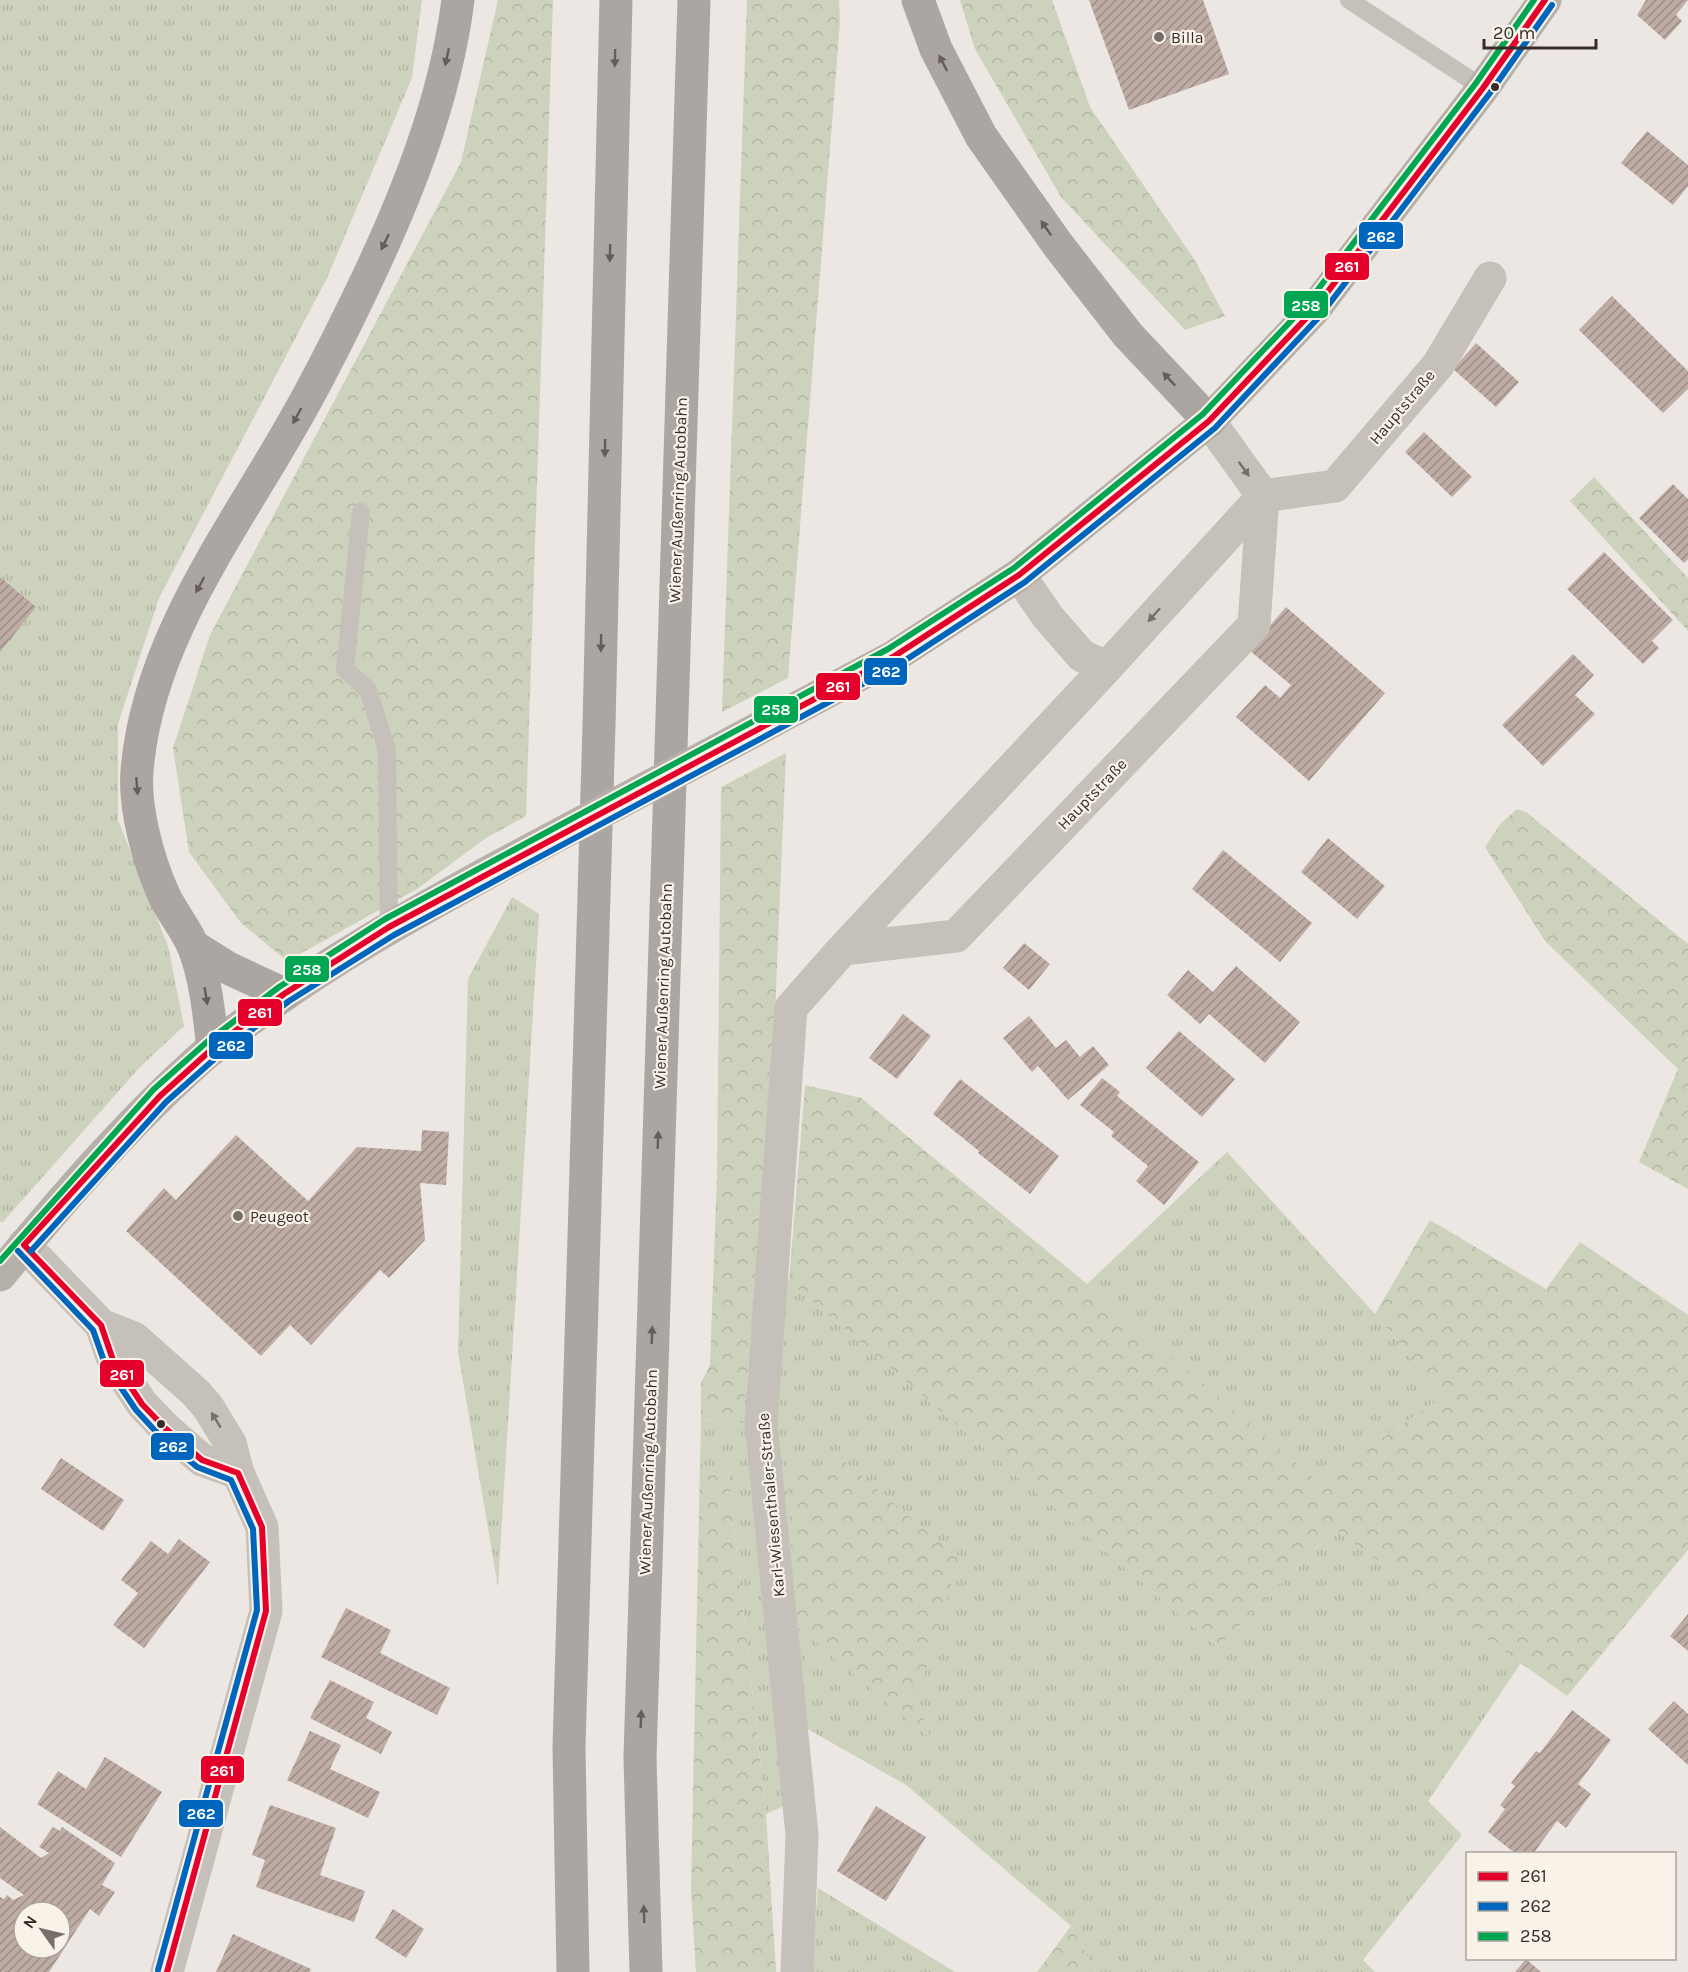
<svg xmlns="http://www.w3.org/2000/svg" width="1688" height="1972" font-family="Karla,sans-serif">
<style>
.grass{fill:url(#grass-tufts)}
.forest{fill:url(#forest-crowns)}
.building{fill:url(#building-hatch);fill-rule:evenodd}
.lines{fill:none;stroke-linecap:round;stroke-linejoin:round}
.service{stroke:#c6c0ba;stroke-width:18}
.minor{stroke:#c6c0ba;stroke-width:33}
.tertiary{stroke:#c6c0ba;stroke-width:33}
.secondary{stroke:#b6b0ab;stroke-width:33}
.motorway{stroke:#aba6a1;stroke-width:33}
.secondary-bridge{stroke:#b6b0ab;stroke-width:33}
.bus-1-casing{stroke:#f9f2e9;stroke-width:10}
.bus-2-casing{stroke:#f9f2e9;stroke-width:10}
.bus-3-casing{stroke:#f9f2e9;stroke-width:10}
.bus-1{stroke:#e4002b;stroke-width:6}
.bus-2{stroke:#0065bd;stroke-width:6}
.bus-3{stroke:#00a651;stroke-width:6}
.oneway{fill:#655d59}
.oneway2{fill:#776f6a}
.poi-dot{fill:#766e6a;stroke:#f9f2e9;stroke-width:2}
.bus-dot{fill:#362d29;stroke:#f9f2e9;stroke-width:2}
.labels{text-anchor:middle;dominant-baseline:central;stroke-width:4.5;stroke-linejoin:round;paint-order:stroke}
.poi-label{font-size:16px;fill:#362d29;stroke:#f9f2e9;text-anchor:start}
.street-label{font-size:16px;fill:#362d29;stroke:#f9f2e9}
.line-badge{stroke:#f9f2e9;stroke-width:2}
.badge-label{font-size:16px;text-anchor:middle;font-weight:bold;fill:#fff}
</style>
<defs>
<pattern id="grass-tufts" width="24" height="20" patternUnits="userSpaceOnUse" patternTransform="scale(1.5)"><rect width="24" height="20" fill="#cdd2bc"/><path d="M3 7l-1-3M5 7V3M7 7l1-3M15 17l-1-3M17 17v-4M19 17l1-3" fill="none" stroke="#b1b5a2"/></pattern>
<pattern id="forest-crowns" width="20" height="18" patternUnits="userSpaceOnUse" patternTransform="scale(1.5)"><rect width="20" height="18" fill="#cdd2bc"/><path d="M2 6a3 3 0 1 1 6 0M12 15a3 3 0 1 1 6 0" fill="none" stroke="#b1b5a2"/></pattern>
<pattern id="building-hatch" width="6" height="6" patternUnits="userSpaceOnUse" patternTransform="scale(1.5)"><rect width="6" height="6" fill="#bfaca4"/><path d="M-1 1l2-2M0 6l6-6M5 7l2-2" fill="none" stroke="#9c8c86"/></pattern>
</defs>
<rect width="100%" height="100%" fill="#ece7e2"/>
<path class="grass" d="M0 0H422L412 78 327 278 159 598 118 724V820L168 946 184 1026 140 1067 2 1223 0 1221Z
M512 897 539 914 498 1587 458 1352 468 979Z
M1227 1152 1375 1314 1444 1396 1318 1483 1087 1284Z
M759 1256 1218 1647 1335 1530 1521 1663 1428 1801 1462 1835 1363 1960 1375 1972H1096L1071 1926 906 1785 806 1728 788 1804 766 1814 728 1473 700 1464 701 1420 743 1423Z
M818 1888 955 1972H811Z"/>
<path class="forest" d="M498 0H553L526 816 486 838 417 889 287 961 241 923 189 852 173 748 210 635 461 162Z
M747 0H839L840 22 788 678 722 712Z
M960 0H1052L1090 107 1194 259 1225 316 1185 330 1061 197 975 49Z
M1594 477 1688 578V631L1570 501Z
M786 753 776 989 775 1078 743 1423 701 1420V1383L710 1365 717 1175 721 787Z
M1517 809 1526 812 1688 944V1189L1639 1162 1678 1069 1545 941 1485 847 1501 823Z
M805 1085 861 1098 1087 1284 1318 1482 1444 1396 1375 1314 1430 1220 1546 1289 1580 1242 1688 1315V1550L1567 1696 1335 1530 1218 1647 789 1282Z
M845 1462 959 1559 917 1698 931 1740 796 1626 787 1478Z
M700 1464 728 1473 766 1814 776 1972H696L691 1890Z
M1071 1926 1096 1972H1037Z"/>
<path class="building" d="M1089 0H1203L1229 74 1129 110Z
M1646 0H1688L1676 15 1682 21 1665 40 1637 15Z
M1647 131 1688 165V186L1673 205 1621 163Z
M1612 296 1688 371V389L1663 413 1579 330Z
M1476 343 1519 382 1496 407 1453 369Z
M1424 432 1472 477 1452 497 1405 452Z
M1673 484 1688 499V559L1684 563 1639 518Z
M1604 552 1673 620 1652 641 1659 648 1643 664 1567 589Z
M0 577 36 607 0 652Z
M1286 607 1385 693 1309 781 1236 717 1265 685 1280 698 1291 685 1249 650Z
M1573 654 1594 675 1575 695 1595 714 1543 766 1502 725Z
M1328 838 1385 886 1357 919 1301 872Z
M1223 850 1312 923 1280 962 1192 889Z
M1024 943 1050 964 1029 990 1003 968Z
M1236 966 1300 1022 1265 1063 1209 1014 1200 1024 1167 995 1188 970 1213 992Z
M903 1014 931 1036 897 1079 869 1058Z
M1029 1016 1056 1048 1066 1040 1080 1057 1093 1046 1109 1065 1068 1100 1038 1066 1032 1072 1003 1038Z
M1179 1031 1235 1079 1202 1117 1146 1068Z
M1102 1078 1120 1092 1117 1096 1199 1162 1164 1205 1136 1181 1148 1166 1111 1136 1114 1132 1080 1105Z
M960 1079 1059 1156 1030 1194 978 1153 979 1151 933 1114Z
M422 1130 449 1132 446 1185 420 1183 425 1240 389 1278 380 1270 311 1345 290 1325 261 1356 126 1231 164 1188 176 1200 236 1135 308 1201 357 1147 421 1151Z
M61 1458 124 1500 103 1531 41 1489Z
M179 1539 210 1562 144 1648 113 1625 138 1593 121 1580 151 1541 168 1554Z
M346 1608 391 1630 380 1653 450 1688 437 1715 321 1657Z
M1688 1614V1651L1670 1636Z
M330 1680 374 1702 366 1718 392 1732 381 1754 310 1718Z
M1674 1701 1688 1714V1765L1648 1729Z
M1572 1710 1611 1740 1578 1784 1591 1794 1566 1828 1557 1821 1533 1854H1516L1488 1832 1505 1809 1500 1805 1515 1786 1511 1783 1536 1751 1540 1753Z
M310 1731 341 1745 330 1769 380 1792 368 1818 287 1780Z
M105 1757 162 1792 121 1857 37 1804 58 1771 86 1789Z
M270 1805 336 1828 320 1875 365 1891 354 1922 256 1887 265 1860 252 1855Z
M876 1806 926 1837 886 1901 837 1871Z
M0 1827 41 1858 49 1853 39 1847 53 1827 60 1831 62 1827 115 1863 102 1885 115 1892 99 1916 90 1909 49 1972H0V1897L4 1899 7 1895 13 1900 24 1895 0 1878ZM24 1912H60V1948H24Z
M393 1909 424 1929 406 1958 375 1938Z
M233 1934 311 1969 310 1972H216Z
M1526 1959 1541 1972H1515Z"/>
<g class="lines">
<path class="service" d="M1349 0 1483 88
M361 512 345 669 368 690 387 750 389 927"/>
<path class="minor" d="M1019 575 1048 617 1082 656 1107 667 1263 496 1209 421
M1107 667 843 949 956 936 1254 625 1263 496 1335 486 1438 365 1490 278
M797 1972 802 1835 761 1423 791 1008 843 949"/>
<path class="tertiary" d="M24 1245 101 1325 134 1338 196 1393 208 1407 230 1443 238 1473 262 1527 266 1611 167 1972
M101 1325 113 1360 142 1404 165 1428 202 1460 238 1473"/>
<path class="secondary" d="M795 709 893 657 1019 575 1209 421 1313 311 1483 88 1545 0
M0 1275C65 1196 134 1116 211 1049 225 1037 240 1027 255 1016 331 959 415 913 498 867"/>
<path class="motorway" d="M918 0 936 49 981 136 1058 245 1128 335 1209 421
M193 946 228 968 284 994
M213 1048C209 1014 206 980 194 948 186 928 171 912 163 893 148 859 134 808 137 771 147 645 227 538 288 432 315 386 339 338 362 290 406 198 445 102 458 0
M573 1972 569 1747 599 725 616 0
M646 1972 640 1758 694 0"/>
<path class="secondary-bridge" d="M498 867 795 709"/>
<defs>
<path id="bus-1" d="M24 1245 160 1096 213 1048 284 994 389 927 893 657 1019 575 1209 421 1313 311 1483 88 1545 0
M24 1245 101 1325 113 1360 142 1404 165 1428 202 1460 238 1473 262 1527 266 1611 167 1972"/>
<path id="bus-2" d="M18 1251 93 1330 105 1364 136 1410 159 1435 197 1467 231 1480 253 1529 257 1610 158 1970
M31 1251 166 1102 219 1055 289 1001 394 935 898 665 1025 582 1215 428 1320 316 1490 93 1552 5"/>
<path id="bus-3" d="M0 1261 154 1089 208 1041 279 987 385 919 888 649 1014 568 1203 414 1306 305 1476 83 1534 0"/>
</defs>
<use href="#bus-1" class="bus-1-casing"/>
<use href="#bus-2" class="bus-2-casing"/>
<use href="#bus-3" class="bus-3-casing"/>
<use href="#bus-1" class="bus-1"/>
<use href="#bus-2" class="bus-2"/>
<use href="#bus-3" class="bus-3"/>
</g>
<defs><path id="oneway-solid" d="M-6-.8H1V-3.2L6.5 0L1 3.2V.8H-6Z" transform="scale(1.5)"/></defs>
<g class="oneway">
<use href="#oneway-solid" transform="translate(447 57) rotate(102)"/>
<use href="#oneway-solid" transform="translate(615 58) rotate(91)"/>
<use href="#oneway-solid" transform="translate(943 63) rotate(-117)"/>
<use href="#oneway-solid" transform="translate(1046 228) rotate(-125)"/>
<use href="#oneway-solid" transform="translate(385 242) rotate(116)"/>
<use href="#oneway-solid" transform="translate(610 253) rotate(91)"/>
<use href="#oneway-solid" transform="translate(1169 379) rotate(-133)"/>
<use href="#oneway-solid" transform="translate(297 416) rotate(118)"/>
<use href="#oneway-solid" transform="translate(605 448) rotate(91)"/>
<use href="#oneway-solid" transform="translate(200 585) rotate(118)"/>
<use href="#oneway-solid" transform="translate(601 643) rotate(91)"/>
<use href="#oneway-solid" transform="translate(137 786) rotate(85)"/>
<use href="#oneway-solid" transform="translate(206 996) rotate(81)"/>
<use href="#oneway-solid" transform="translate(658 1140) rotate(-88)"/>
<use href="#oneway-solid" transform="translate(652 1335) rotate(-88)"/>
<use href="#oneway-solid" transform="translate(641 1719) rotate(-88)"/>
<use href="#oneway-solid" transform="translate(644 1914) rotate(-92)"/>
</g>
<g class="oneway2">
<use href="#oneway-solid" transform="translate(1244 469) rotate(54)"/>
<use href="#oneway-solid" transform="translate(1154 615) rotate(132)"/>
<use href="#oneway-solid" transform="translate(216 1420) rotate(-121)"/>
</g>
<g class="poi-dot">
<circle cx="1159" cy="37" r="6"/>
<circle cx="238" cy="1216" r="6"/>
</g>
<g class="bus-dot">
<circle cx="1495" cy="87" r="5"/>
<circle cx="161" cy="1424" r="5"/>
</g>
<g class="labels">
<g class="poi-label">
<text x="1171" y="37">Billa</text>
<text x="250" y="1216">Peugeot</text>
</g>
<g class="street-label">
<text transform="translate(1402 407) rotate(-50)">Hauptstraße</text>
<text transform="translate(678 500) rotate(-88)">Wiener Außenring Autobahn</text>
<text transform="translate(1092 794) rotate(-46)">Hauptstraße</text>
<text transform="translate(663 986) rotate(-88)">Wiener Außenring Autobahn</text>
<text transform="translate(648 1472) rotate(-88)">Wiener Außenring Autobahn</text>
<text transform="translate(771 1505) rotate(-95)">Karl-Wiesenthaler-Straße</text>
</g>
</g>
<g class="line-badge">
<rect x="1358" y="221" width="46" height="29" rx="6" fill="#0065bd"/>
<rect x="1324" y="252" width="46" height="29" rx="6" fill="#e4002b"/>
<rect x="1283" y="290" width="46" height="29" rx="6" fill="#00a651"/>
<rect x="863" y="657" width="45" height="29" rx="6" fill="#0065bd"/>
<rect x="815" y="672" width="46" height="29" rx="6" fill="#e4002b"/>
<rect x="753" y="695" width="46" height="29" rx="6" fill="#00a651"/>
<rect x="284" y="955" width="46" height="28" rx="6" fill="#00a651"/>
<rect x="237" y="998" width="46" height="29" rx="6" fill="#e4002b"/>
<rect x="208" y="1031" width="46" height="29" rx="6" fill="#0065bd"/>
<rect x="99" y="1359" width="46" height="29" rx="6" fill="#e4002b"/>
<rect x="150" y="1432" width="45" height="29" rx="6" fill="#0065bd"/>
<rect x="200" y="1755" width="45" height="29" rx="6" fill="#e4002b"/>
<rect x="178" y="1799" width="46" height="29" rx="6" fill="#0065bd"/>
</g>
<g class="badge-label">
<text x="1381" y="242">262</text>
<text x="1347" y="272">261</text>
<text x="1306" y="311">258</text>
<text x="886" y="677">262</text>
<text x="838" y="692">261</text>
<text x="776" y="715">258</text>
<text x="307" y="975">258</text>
<text x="260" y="1018">261</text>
<text x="231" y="1051">262</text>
<text x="122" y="1380">261</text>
<text x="173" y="1452">262</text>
<text x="222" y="1776">261</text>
<text x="201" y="1819">262</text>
</g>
<rect x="1466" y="1852" width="210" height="108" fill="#f9f2e9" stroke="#aba39c" stroke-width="1.5"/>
<rect x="1478" y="1872" width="30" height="9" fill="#e4002b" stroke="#aba39c" stroke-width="1.5"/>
<text x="1520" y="1882" font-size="18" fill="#362d29">261</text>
<rect x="1478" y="1902" width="30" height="9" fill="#0065bd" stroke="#aba39c" stroke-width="1.5"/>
<text x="1520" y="1912" font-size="18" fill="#362d29">262</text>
<rect x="1478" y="1932" width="30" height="9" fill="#00a651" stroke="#aba39c" stroke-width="1.5"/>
<text x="1520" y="1942" font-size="18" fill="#362d29">258</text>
<g transform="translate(42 1930) rotate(304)"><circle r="28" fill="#f9f2e9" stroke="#aba39c" stroke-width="1.5"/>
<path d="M0-4.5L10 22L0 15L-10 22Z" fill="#766e6a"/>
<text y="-9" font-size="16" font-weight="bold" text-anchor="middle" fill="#362d29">N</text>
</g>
<path d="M1484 39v9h112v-9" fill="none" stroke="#362d29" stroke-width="3"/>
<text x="1493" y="39" font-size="18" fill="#362d29" stroke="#f9f2e9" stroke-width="4.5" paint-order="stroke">20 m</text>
</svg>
